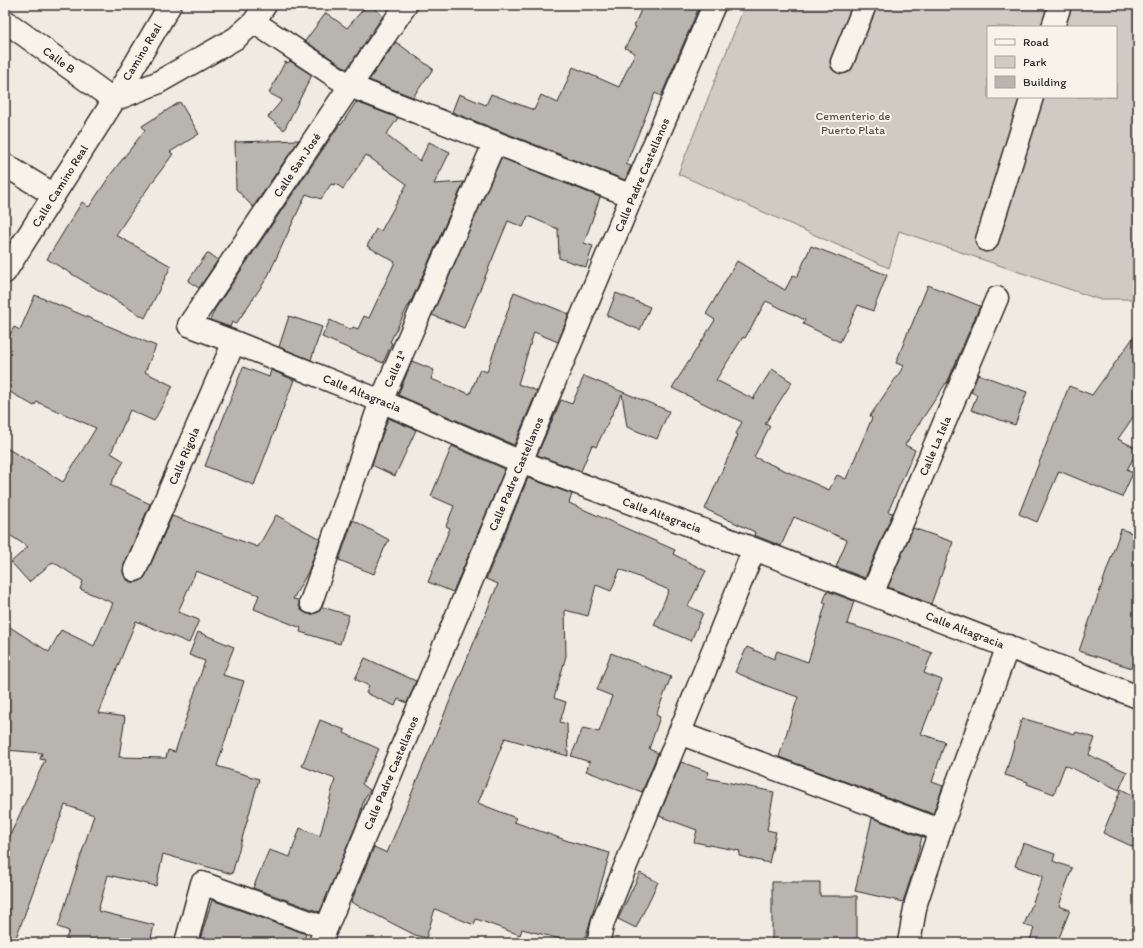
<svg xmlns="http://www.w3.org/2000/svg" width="1143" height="948" font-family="Itim,sans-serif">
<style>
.green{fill:#cfcbc2;stroke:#7d7b76;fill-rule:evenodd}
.building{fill:#b8b5ae;stroke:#2b2b2b}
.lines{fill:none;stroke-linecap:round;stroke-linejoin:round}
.minor-casing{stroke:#2b2b2b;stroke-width:25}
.minor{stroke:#f7f3e8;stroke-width:22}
.labels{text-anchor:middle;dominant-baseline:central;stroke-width:4;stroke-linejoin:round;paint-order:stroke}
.street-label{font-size:12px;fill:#2b2b2b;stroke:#f7f3e8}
.park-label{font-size:12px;fill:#545351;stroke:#f7f3e8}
</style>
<rect width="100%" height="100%" fill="#efebe0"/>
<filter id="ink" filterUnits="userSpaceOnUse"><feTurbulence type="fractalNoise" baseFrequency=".025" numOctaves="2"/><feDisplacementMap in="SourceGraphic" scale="8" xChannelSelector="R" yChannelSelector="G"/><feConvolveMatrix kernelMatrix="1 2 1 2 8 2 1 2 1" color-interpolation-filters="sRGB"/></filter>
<g filter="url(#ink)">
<path class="green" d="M745 5H1138V299H1098L899 231 889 268 678 174ZM988 27H1116V97H988Z"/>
<path class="building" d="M367 5H371L383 16 347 69 305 41 326 13 347 28Z
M643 5H700L661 96 655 93 626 164 631 166 625 180 452 112 459 94 486 105 491 94 534 110 541 95 558 103 573 67 619 87 635 53 625 48 636 27 634 26Z
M396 42 433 69 413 97 369 80Z
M290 61 312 75 284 130 268 117 282 100 269 93 285 62 288 63Z
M180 102 199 134 170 152 173 154 140 199 116 235 171 266 145 318 47 259 82 202 89 207 111 174 145 130 142 126Z
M356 102 398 118 386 135 420 161 429 142 450 152 434 184 464 182 409 306H408L390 342 392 343 383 363 322 337 330 320 351 330 353 327 358 329 364 316 369 318 395 262 367 246 376 229 381 231 407 184 366 155 343 189 335 183 334 185 331 184 321 199 306 194 267 278 236 324 232 322 230 327 210 320 215 309 340 124 341 125Z
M299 140 253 207 236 189 235 142Z
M501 158 600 197 584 243 593 246 586 267 559 258 558 229 528 216 523 227 508 221 464 328 432 315Z
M811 246 887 275 873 311 858 305 840 342 803 324 805 320 766 301 745 338 743 337 716 380 753 399 772 369 792 382 765 424 770 426 754 457 829 490 837 475 846 479 872 418 870 416 904 366 896 363 909 329H910L928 285 980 306 947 383H946L905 445 915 450 888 512 893 513 865 578 836 567 847 540 794 517 781 546 754 535 755 532 705 509 738 435 736 434 742 422 672 388 715 320 706 314 737 261 785 290 793 275 797 277Z
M207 253 218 260 199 288 188 281Z
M514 292 569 314 558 342 534 332 518 384 537 391 514 445 398 395 412 361 434 370 431 379 470 394 480 369 487 372Z
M616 293 650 307 640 330 607 316Z
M35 295 156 346 145 372 173 386 154 421 130 410 111 453 124 461 110 485 150 504 124 565 123 572 125 578 130 582H136L142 580 146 575 172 516 258 547 276 515 320 539 308 572 293 599 299 600V605L301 610 307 614H313L319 612 322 607 349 615 340 644 300 632 301 628 254 609 259 595 196 571 178 612 199 620 189 643 136 621 99 713 125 717 119 757 166 758 168 750 175 752 205 661 189 655 198 632 234 647 223 675 244 681 217 766 259 779 232 874 163 854 156 886 108 875 98 911 154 925 150 943H64L69 931 58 927 94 815 65 805 14 943H5V846L45 760 40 759 42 753 5 750V624L49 652 61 630 94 646 113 603 80 589 83 581 53 562 29 582 11 562 28 547 5 532V447L63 482 96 428 37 402 34 406 5 389V344L14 327 20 330Z
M289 316 322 327 311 360 279 347Z
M1138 331V410L1118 439 1138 449 1127 470 1133 473 1122 497 1059 471 1037 522 1019 514 1069 386 1092 395Z
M243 367 269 377 271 370 294 380 254 485 205 466Z
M978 374 1027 392 1015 425 971 410 977 395 971 392Z
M584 376 669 411 657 439 627 427 622 394 596 447 592 445 581 471 537 455 561 400 572 404Z
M388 418 416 430 395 476 372 465Z
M452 446 505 469 453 592 428 582 450 528 446 526 454 506 431 496Z
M528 478 572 494 569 503 675 550 673 554 706 571 688 606 703 613 691 641 654 625 669 590 620 569 611 591 596 585 588 616 565 610 566 656 554 698 566 702 560 722 567 724 568 756 505 738 478 803 516 818 514 822 571 842 610 853 584 943H576L522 929 520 935 476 919 474 925 435 909 426 938 415 935 351 902 374 847 387 853 498 584 486 579Z
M353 520 389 540 384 549 374 574 339 560Z
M913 528 953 542 931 604 888 587Z
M1121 529 1138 535V670L1079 651Z
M827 591 854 601 847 624 897 639 932 653 924 673 942 680 921 734 945 742 932 782 943 786 933 814 779 757 798 697 767 686 735 672 747 647 774 659 777 651 808 662 826 603H823Z
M611 653 671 677 656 715 660 717 649 749 658 753 642 792 586 771 590 762 571 756 583 728 599 732 612 696 597 690Z
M365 658 416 681 407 703 398 699 395 706 366 693 369 686 355 679Z
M1022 718 1075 734 1076 732 1095 738 1089 755 1127 772 1119 790 1065 765 1054 794 1027 784 1028 782 1005 775Z
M320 720 345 730 344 733 379 749 362 784 370 790 364 799 359 818 320 912 253 888 269 850 290 857 300 828 320 836 335 779 302 766Z
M681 762 709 772 707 778 774 792 767 830 776 832 769 863 739 856 740 851 694 842 697 830 659 816Z
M1121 789 1138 798V849L1103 833Z
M872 818 922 837 915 865 903 902 855 891Z
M1023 843 1055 854 1053 861 1072 868 1059 906 1070 910 1057 943H1029L1034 928 1024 925 1043 876 1015 866Z
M640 873 658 882 636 928 618 919Z
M772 882H820V896H857V943H772Z
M212 900 306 934 303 943H199Z"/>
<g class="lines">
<defs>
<path id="minor" d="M406 5 350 86 189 325 234 342 381 401 521 462 754 549 1138 697
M5 21 114 100
M254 22 350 86 632 196
M1053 27 1060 5
M842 62 865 5
M114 100 157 83 236 38 254 22 265 5
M5 165 54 195
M987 240 1032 97
M5 272 114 100 170 5
M135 570 234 342
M872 594 997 298
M311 602 381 401 495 142
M679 733 940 830
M186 943 202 883 326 928
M320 943 632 196 714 5
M598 943 603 922 754 549
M909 943 916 903 940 830 1008 646"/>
</defs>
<use href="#minor" class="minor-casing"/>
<use href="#minor" class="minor"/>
</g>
</g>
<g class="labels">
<g class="street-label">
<text transform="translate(142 52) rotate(-59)">Camino Real</text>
<text transform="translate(59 60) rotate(36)">Calle B</text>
<text transform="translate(297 165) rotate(-56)">Calle San José</text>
<text transform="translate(642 175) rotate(-67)">Calle Padre Castellanos</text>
<text transform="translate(60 186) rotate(-58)">Calle Camino Real</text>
<text transform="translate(395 369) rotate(-66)">Calle 1ª</text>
<text transform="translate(362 393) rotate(22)">Calle Altagracia</text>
<text transform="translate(935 446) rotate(-67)">Calle La Isla</text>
<text transform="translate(184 456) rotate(-67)">Calle Rigola</text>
<text transform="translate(516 474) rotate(-67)">Calle Padre Castellanos</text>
<text transform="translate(662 515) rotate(20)">Calle Altagracia</text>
<text transform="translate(965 630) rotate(21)">Calle Altagracia</text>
<text transform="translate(391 773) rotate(-67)">Calle Padre Castellanos</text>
</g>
<g class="park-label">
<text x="853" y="116">Cementerio de<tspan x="853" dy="14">Puerto Plata</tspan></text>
</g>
</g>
<rect width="1143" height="948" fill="none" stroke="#f7f3e8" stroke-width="20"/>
<rect x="10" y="10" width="1123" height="928" fill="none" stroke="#2b2b2b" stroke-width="1.5" filter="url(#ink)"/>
<rect x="987" y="26" width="130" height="72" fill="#f7f3e8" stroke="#a5a39c"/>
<rect x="995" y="39" width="20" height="6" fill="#f7f3e8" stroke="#a5a39c"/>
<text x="1023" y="46" font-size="12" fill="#2b2b2b">Road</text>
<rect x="995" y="56" width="20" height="12" fill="#cfcbc2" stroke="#a5a39c"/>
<text x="1023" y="66" font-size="12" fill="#2b2b2b">Park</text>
<rect x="995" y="76" width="20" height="12" fill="#b8b5ae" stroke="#a5a39c"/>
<text x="1023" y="86" font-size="12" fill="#2b2b2b">Building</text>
</svg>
